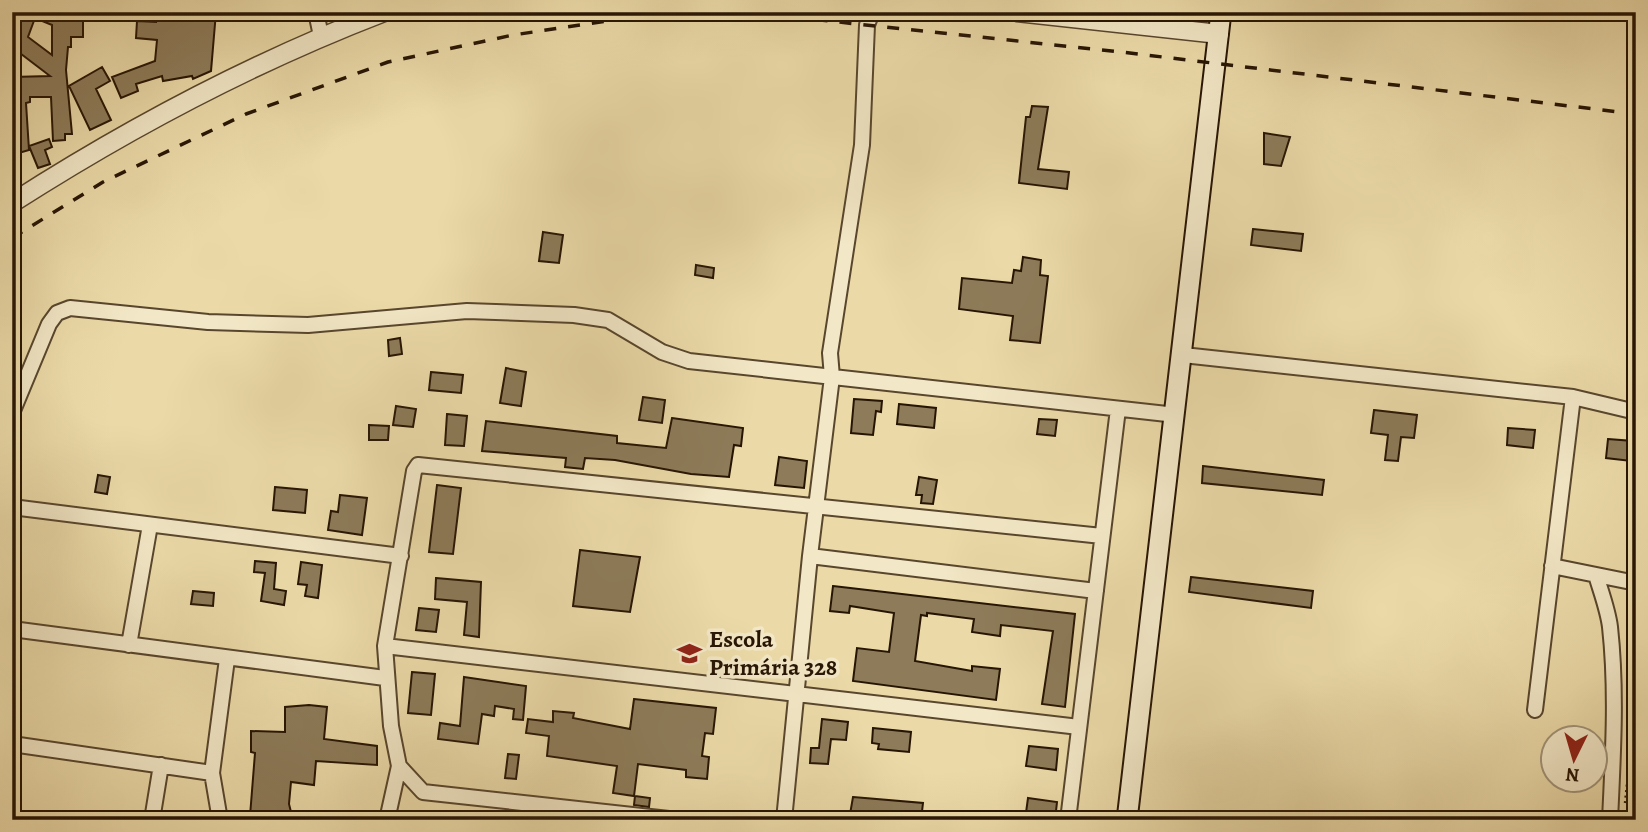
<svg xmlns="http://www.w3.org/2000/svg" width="1648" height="832" font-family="Alegreya,serif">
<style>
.building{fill:#8d7b59;stroke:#271504;stroke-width:2;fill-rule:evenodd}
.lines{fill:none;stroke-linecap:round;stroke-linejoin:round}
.minor-casing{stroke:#58462d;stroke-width:18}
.tertiary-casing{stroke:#58462d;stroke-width:21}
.secondary-casing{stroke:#271504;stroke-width:23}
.path{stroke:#271504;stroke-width:2.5;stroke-dasharray:2 3.5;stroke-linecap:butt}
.minor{stroke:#f2e7c6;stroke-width:14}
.tertiary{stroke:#f2e7c6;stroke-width:18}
.secondary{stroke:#f2e7c6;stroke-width:19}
.rail{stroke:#271504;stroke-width:3.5;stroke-dasharray:12 12;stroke-linecap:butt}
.labels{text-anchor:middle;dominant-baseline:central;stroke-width:7;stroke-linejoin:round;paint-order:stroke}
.poi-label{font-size:24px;font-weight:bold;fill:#271504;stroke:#f2e7c6;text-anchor:start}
</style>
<rect width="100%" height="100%" fill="#ebdaa8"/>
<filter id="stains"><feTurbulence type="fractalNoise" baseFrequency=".00286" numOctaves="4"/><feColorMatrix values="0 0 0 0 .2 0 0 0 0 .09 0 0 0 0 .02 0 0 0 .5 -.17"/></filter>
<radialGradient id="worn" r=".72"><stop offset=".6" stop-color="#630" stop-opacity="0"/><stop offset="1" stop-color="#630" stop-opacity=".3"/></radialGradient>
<path class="building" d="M12 12H83V37H71V47H68L66 70 72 134H65V140L53 141 51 97H30V102L26 103 29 150 12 155V77L50 76 12 47ZM35 18 52 25V55L28 37Z
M156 12H216L211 71 193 79 192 76 163 81 162 76 136 84 138 91 121 98 112 77 155 61 157 40 136 38 137 21 156 22Z
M102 67 110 81 96 89 111 120 90 130 69 86Z
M1032 106 1048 107 1038 169 1069 172 1067 189 1019 183 1026 117H1030Z
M1264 133 1290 137 1281 166 1264 164Z
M49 139 52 147 45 150 50 164 38 168 29 146Z
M1253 229 1303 234 1301 251 1251 245Z
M543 232 563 235 559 263 539 261Z
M1023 257 1041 260 1040 275 1048 276 1040 343 1010 340 1013 316 959 309 962 278 1012 283 1014 270 1021 271Z
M696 265 714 268 713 278 695 275Z
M400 338 402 354 389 356 388 340Z
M506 368 526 372 521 406 500 403Z
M431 372 463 375 461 393 429 390Z
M643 397 665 400 662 423 639 420Z
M854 399 882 401 881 412 876 411 873 435 851 433Z
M899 404 936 408 934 428 897 424Z
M396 406 416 409 413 427 393 425Z
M1374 410 1417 415 1414 438 1401 437 1398 461 1385 460 1388 435 1371 433Z
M447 414 467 416 464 446 445 445Z
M672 418 743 428 741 446 734 445 729 477 691 474 615 460 585 458 583 469 565 467 566 458 482 451 486 421 617 436V443L666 448Z
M1039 419 1057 420 1055 436 1037 434Z
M369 425 389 426 388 440H369Z
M1508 428 1535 430 1533 448 1507 445Z
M1608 439 1633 441 1631 461 1606 458Z
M779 457 807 461 804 488 775 485Z
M1203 466 1324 480 1322 495 1202 483Z
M98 475 110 477 107 494 95 492Z
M919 477 937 480 933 504 921 503 922 495H916Z
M437 485 461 488 453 554 429 552Z
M275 487 307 490 305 513 273 510Z
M340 495 367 498 362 535 328 530 331 511 338 512Z
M580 550 640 557 630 612 573 606Z
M255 561 276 563 274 589 286 591 284 605 261 601 265 573 254 572Z
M301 562 322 565 318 598 305 596 307 585 298 584Z
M1191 577 1313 591 1311 608 1189 592Z
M436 578 481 582 479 637 464 635 467 602 435 599Z
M833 586 1075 614 1065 707 1042 704 1053 631 1001 625 1000 636 972 632 974 619 927 613V616L921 615 915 661 972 671V666L1000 669 996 700 853 681 857 648 889 652 894 613 850 606 849 613 830 611Z
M193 591 214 593 213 606 191 604Z
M419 608 439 610 436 632 416 630Z
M412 672 435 674 431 715 408 713Z
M464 677 526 686 523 720 513 719 514 709 495 706 494 716 482 714 478 744 438 739 440 723 460 726Z
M634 699 716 708 713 734 705 733 702 756 709 757 707 779 686 777V770L638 764 634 796 613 793 617 766 547 756 549 736 526 733 528 719 553 722V711L574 713 573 718 630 729Z
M309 705 327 707 324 739 377 746V765L316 761 314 785 291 782 289 804 293 820 250 816 255 753 251 752V731L285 732V707Z
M822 719 848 722 846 740 831 739 828 764 810 763 811 748H819Z
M873 728 911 732 909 752 878 749 879 744 872 743Z
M1029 746 1058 749 1056 770 1026 766Z
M508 754 519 755 516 779 505 778Z
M635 796 650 798 649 807 634 805Z
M853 797 923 803 921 820H849Z
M1028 798 1057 802 1055 820H1025Z"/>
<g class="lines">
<defs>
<path id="minor" d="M316 12 321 36
M1183 355 1573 397 1636 412
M12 413 49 324 57 313 70 308 208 322 308 325 467 311 574 315 608 320 662 352 689 361 1176 415
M12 507 401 556
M810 556 1096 591
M1552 566 1636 583
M1596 575C1601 592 1608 610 1610 627 1617 691 1613 755 1610 820
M12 629 385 678
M129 645 150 525
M385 646 1079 727
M1535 710 1573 397
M12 744 212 773
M399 766 423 792 678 820
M152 820 161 765
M220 820 212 773 227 659
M387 820 399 766 391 726 385 646 414 471 418 465 1102 536
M784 820 810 556 832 377 830 353 862 145 867 25 872 12
M1068 820 1118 409"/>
<path id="tertiary" d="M1017 12 1219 34
M12 203C129 128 254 62 384 12"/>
<path id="secondary" d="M1127 820 1221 12"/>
</defs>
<use href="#minor" class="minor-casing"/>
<use href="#tertiary" class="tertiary-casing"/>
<use href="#secondary" class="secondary-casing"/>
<path class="path" d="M1627 672 1636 665
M1625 803 1636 699"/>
<use href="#minor" class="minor"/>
<use href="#tertiary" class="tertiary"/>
<use href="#secondary" class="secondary"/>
<path class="rail" d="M744 12 1121 52 1636 114
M12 238 103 182 246 114 388 62 513 35 621 19 741 12"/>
</g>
<defs>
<symbol id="school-bare" viewBox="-9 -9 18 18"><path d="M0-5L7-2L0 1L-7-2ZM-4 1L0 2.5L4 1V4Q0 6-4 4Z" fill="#8f2418" stroke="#f2e7c6" stroke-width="2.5" paint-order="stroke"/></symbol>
</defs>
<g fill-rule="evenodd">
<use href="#school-bare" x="672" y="636" width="35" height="35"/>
</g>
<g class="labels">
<g class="poi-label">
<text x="709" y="639">Escola<tspan x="709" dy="28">Primária 328</tspan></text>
</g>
</g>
<rect width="1648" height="832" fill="none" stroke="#ebdaa8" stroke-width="42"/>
<rect x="14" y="14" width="1620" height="804" fill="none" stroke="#271504" stroke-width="3.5"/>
<rect x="21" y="21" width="1606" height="790" fill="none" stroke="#271504" stroke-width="2"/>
<g transform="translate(1574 759) rotate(185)"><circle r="33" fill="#f2e7c6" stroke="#a19378" stroke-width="2"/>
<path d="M0-5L12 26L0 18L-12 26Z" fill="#8f2418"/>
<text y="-10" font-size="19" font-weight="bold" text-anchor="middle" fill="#271504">N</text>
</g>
<rect width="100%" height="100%" filter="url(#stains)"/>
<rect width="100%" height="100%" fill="url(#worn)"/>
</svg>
